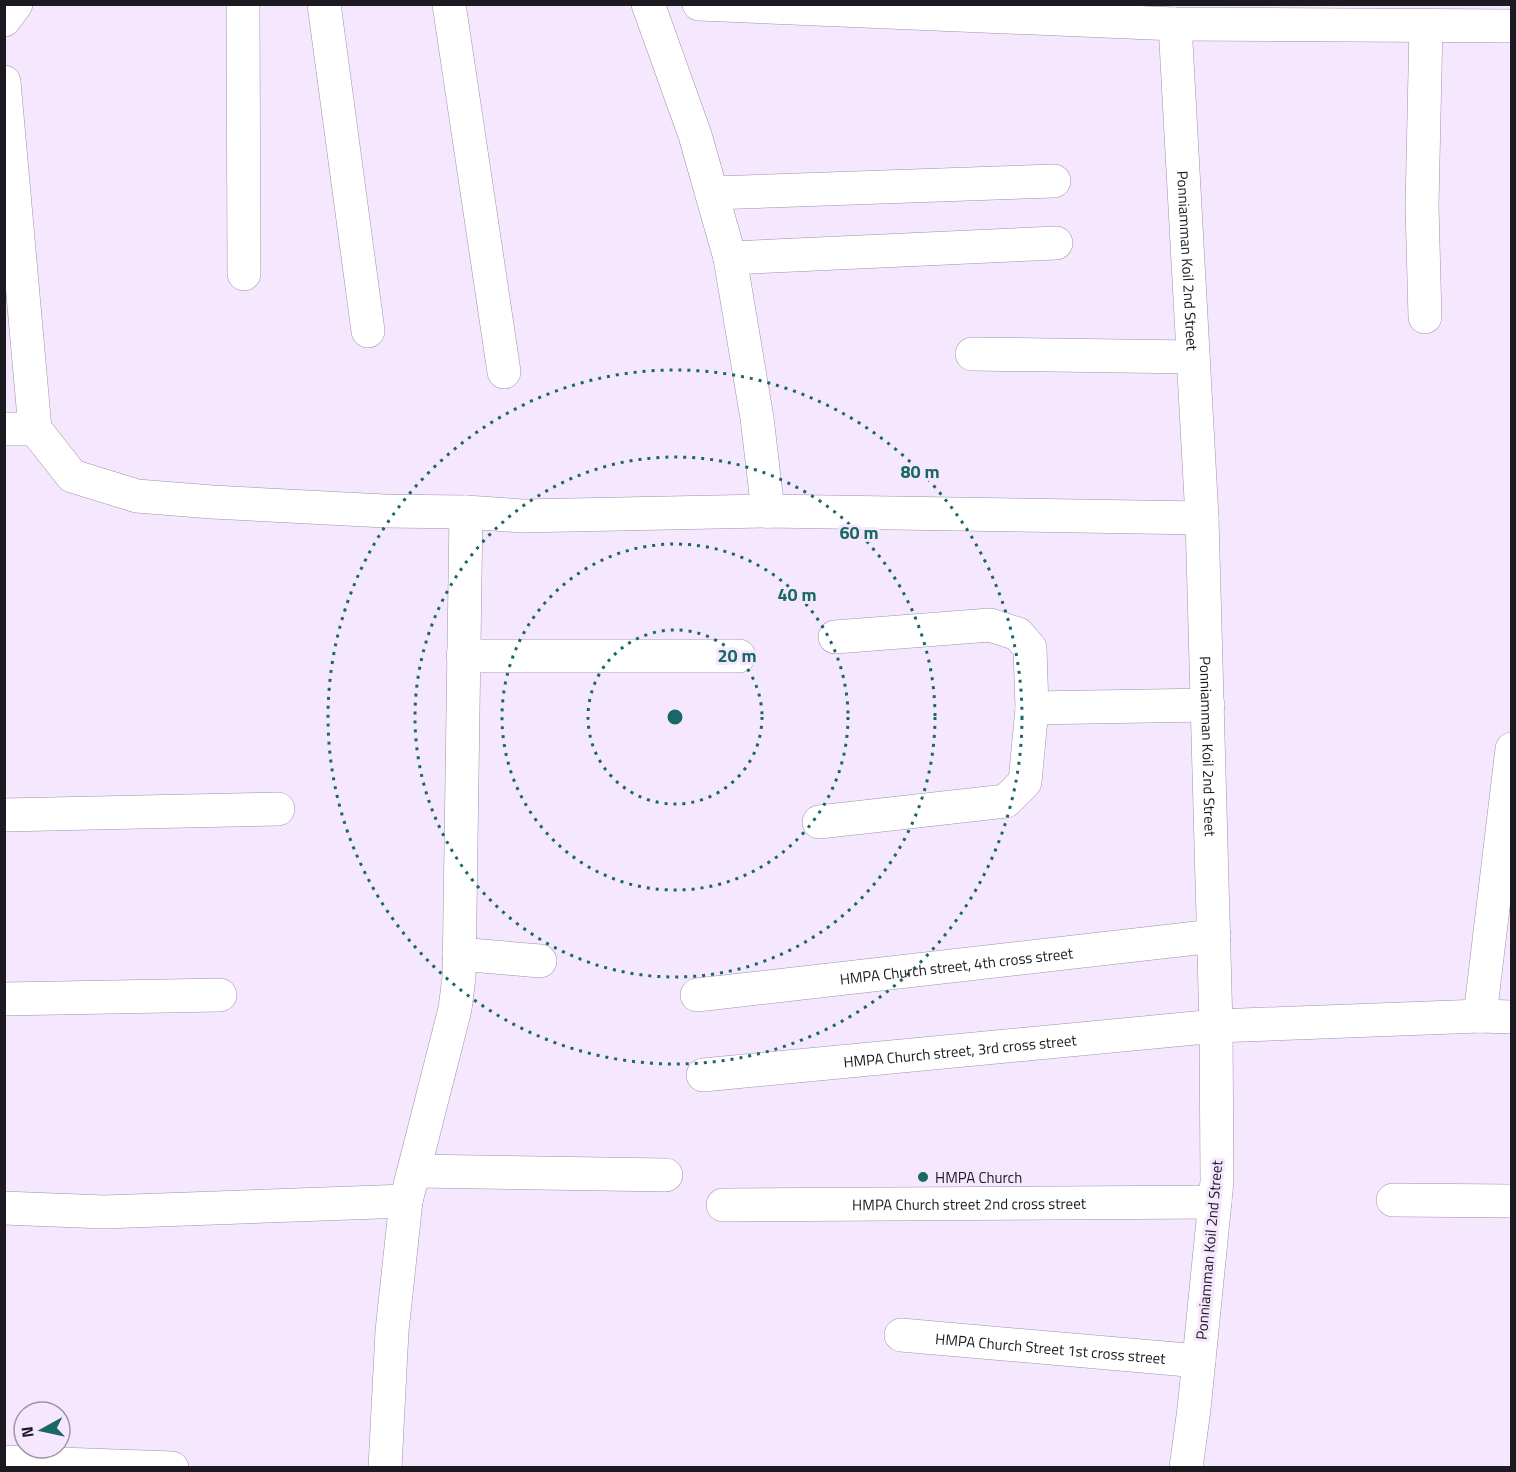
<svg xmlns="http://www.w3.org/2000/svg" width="1516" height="1472" font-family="'Titillium Web',sans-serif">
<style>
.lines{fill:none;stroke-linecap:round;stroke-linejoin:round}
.minor-casing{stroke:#9f92a7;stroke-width:34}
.minor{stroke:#fff;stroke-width:33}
.ring{fill:none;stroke:#1a6768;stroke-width:3;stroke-dasharray:3 6}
.poi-dot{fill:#1a6768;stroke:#f5e8fe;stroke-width:2}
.labels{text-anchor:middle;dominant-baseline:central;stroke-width:6;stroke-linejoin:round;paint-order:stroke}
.street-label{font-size:15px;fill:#1d1921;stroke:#f5e8fe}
.poi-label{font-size:15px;fill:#1d1921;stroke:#f5e8fe;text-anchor:start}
.centre{fill:#1a6768;stroke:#f5e8fe;stroke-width:3}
.ring-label{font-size:18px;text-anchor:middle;font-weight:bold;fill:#1a6768;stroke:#f5e8fe;stroke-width:6;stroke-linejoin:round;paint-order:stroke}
</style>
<rect width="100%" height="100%" fill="#f5e8fe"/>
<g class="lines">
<defs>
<g id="minor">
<path d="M243 4 244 274"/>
<path d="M324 4 368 331"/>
<path d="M449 4 504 372"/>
<path d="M648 4 695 135 730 258 757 418 768 511"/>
<path d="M699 4 1175 24 1512 26"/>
<path d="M4 20 16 4"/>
<path id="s1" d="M1175 24 1202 518 1216 1026 1217 1181 1194 1409 1186 1468"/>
<path d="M4 82 35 429 72 476 137 496 212 502 385 511 466 512 523 516 768 511 1202 518"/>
<path d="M712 193 1054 181"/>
<path d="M730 258 1056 243"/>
<path d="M1425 317 1422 206 1426 26"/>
<path d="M972 354 1193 357"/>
<path d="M4 429H35"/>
<path d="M835 637 990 625 1018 634 1030 648 1032 708 1208 705"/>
<path d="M463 656H739"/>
<path d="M4 815 278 809"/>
<path d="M819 822 1006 801 1025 782 1032 708"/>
<path d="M459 954 540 961"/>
<path id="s2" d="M697 995 1214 936"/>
<path d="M4 999 220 995"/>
<path d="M1480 1016 1512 749"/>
<path id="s3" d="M703 1075 1216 1026 1480 1016 1512 1017"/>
<path d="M415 1171 666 1175"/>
<path d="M1393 1200 1512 1201"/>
<path id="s4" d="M723 1205 1215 1202"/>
<path d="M4 1208 104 1212 406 1201"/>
<path id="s5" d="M901 1335 1199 1361"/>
<path d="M4 1462 172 1468"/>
<path d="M385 1468 392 1331 406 1201 455 1009 459 977 466 512"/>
</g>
</defs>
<use href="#minor" class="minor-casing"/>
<use href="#minor" class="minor"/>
</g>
<g class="ring">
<circle cx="675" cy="717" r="87"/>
<circle cx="675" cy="717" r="173"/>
<circle cx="675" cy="717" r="260"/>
<circle cx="675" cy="717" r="347"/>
</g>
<circle class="poi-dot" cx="923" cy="1177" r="6"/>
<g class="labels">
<g class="street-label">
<text stroke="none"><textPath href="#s1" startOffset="237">Ponniamman Koil 2nd Street</textPath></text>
<text stroke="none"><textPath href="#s1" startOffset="723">Ponniamman Koil 2nd Street</textPath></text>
<text stroke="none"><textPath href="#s2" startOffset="261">HMPA Church street, 4th cross street</textPath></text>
<text stroke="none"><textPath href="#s3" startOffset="258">HMPA Church street, 3rd cross street</textPath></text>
<text stroke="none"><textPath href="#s4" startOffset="246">HMPA Church street 2nd cross street</textPath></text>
<text transform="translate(1209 1250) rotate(-85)">Ponniamman Koil 2nd Street</text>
<text stroke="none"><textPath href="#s5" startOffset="150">HMPA Church Street 1st cross street</textPath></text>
</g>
<g class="poi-label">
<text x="935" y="1177">HMPA Church</text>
</g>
</g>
<circle cx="675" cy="717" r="9" class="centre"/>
<g class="ring-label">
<text x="920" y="478">80 m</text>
<text x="859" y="539">60 m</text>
<text x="797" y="601">40 m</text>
<text x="737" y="662">20 m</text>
</g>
<rect width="1516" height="1472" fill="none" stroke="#1d1921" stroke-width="12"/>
<g transform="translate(42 1430) rotate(262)"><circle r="28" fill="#f5e8fe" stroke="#9f95a6" stroke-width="1.5"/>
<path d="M0-4.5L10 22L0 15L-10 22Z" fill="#1a6768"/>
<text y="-9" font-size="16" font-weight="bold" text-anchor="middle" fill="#1d1921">N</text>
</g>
</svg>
